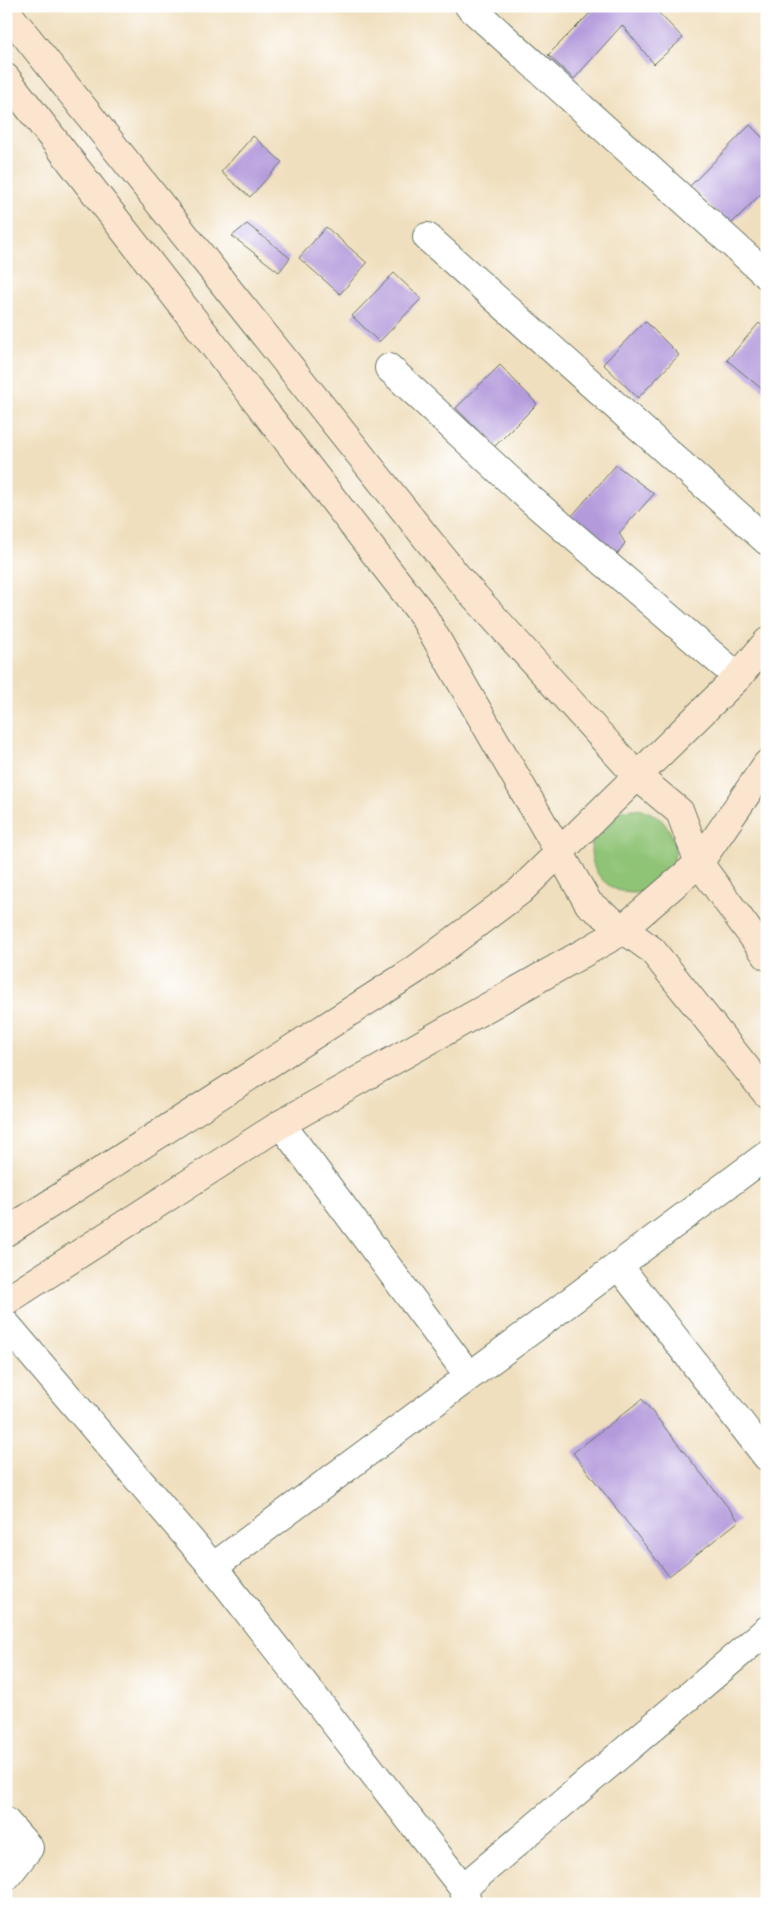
<svg xmlns="http://www.w3.org/2000/svg" width="773" height="1910" font-family="'Balsamiq Sans',sans-serif">
<style>
.green{fill:#8fc374;stroke:#578054}
.building{fill:#b39adb}
.lines{fill:none;stroke-linecap:round;stroke-linejoin:round}
.minor-casing{stroke:#687664;stroke-width:30}
.secondary-casing{stroke:#687664;stroke-width:30}
.minor{stroke:#fff;stroke-width:28}
.secondary{stroke:#fce5cf;stroke-width:28}
</style>
<rect width="100%" height="100%" fill="#fff"/>
<filter id="ink" filterUnits="userSpaceOnUse"><feTurbulence type="fractalNoise" baseFrequency=".02" numOctaves="2"/><feDisplacementMap in="SourceGraphic" scale="10" xChannelSelector="R" yChannelSelector="G"/><feConvolveMatrix kernelMatrix="1 2 1 2 8 2 1 2 1" color-interpolation-filters="sRGB"/></filter>
<filter id="wash" filterUnits="userSpaceOnUse"><feTurbulence type="fractalNoise" baseFrequency=".0096" numOctaves="4" result="noise"/><feDisplacementMap in="SourceGraphic" scale="20" xChannelSelector="R" yChannelSelector="G"/><feGaussianBlur stdDeviation="1.12" result="paint"/><feColorMatrix in="noise" values="0 0 0 0 0 0 0 0 0 0 0 0 0 0 0 0 0 1.4 0 .05"/><feComposite in="paint" operator="in"/></filter>
<g filter="url(#wash)">
<rect width="100%" height="100%" fill="#f0dfbe"/>
<path class="green" d="M591 851a42 42 0 1 1 84 0a42 42 0 1 1-84 0Z"/>
<g id="blocks">
<path class="building" d="M597 6H652L683 38 654 64 622 25 574 79 548 55Z
M750 125 767 142V188L730 225 690 186Z
M253 136 282 162 250 197 221 172Z
M247 224 290 258 279 272 232 236Z
M326 227 367 263 340 294 299 258Z
M394 273 421 299 379 342 352 316Z
M645 321 679 355 638 398 603 364Z
M759 323 767 330V388L764 391 727 360Z
M500 365 537 404 494 447 456 408Z
M616 465 654 494 619 533 625 543 615 557 571 517Z
M642 1399 739 1521 669 1576 573 1453Z"/>
</g>
</g>
<g filter="url(#ink)">
<use href="#blocks" fill-opacity="0" stroke="#687664" stroke-width="1"/>
<g class="lines">
<defs>
<path id="minor" d="M469 6 767 275
M427 237 767 541
M389 368 528 497 738 677
M281 1124 469 1376
M618 1265 767 1457
M6 1324 213 1567 463 1888 468 1904
M213 1567 767 1155
M6 1822 29 1848 6 1877
M463 1888 767 1630"/>
<path id="secondary" d="M6 11 460 580 637 776 680 812 699 863 767 956
M6 78 422 614 589 904 652 950 767 1094
M6 1232 415 970 520 891 738 677 767 642
M6 1301 281 1124 617 934 699 863 767 764"/>
</defs>
<use href="#minor" class="minor-casing"/>
<use href="#secondary" class="secondary-casing"/>
<use href="#minor" class="minor"/>
<use href="#secondary" class="secondary"/>
</g>
</g>
<rect width="773" height="1910" fill="none" stroke="#fff" stroke-width="25"/>
</svg>
